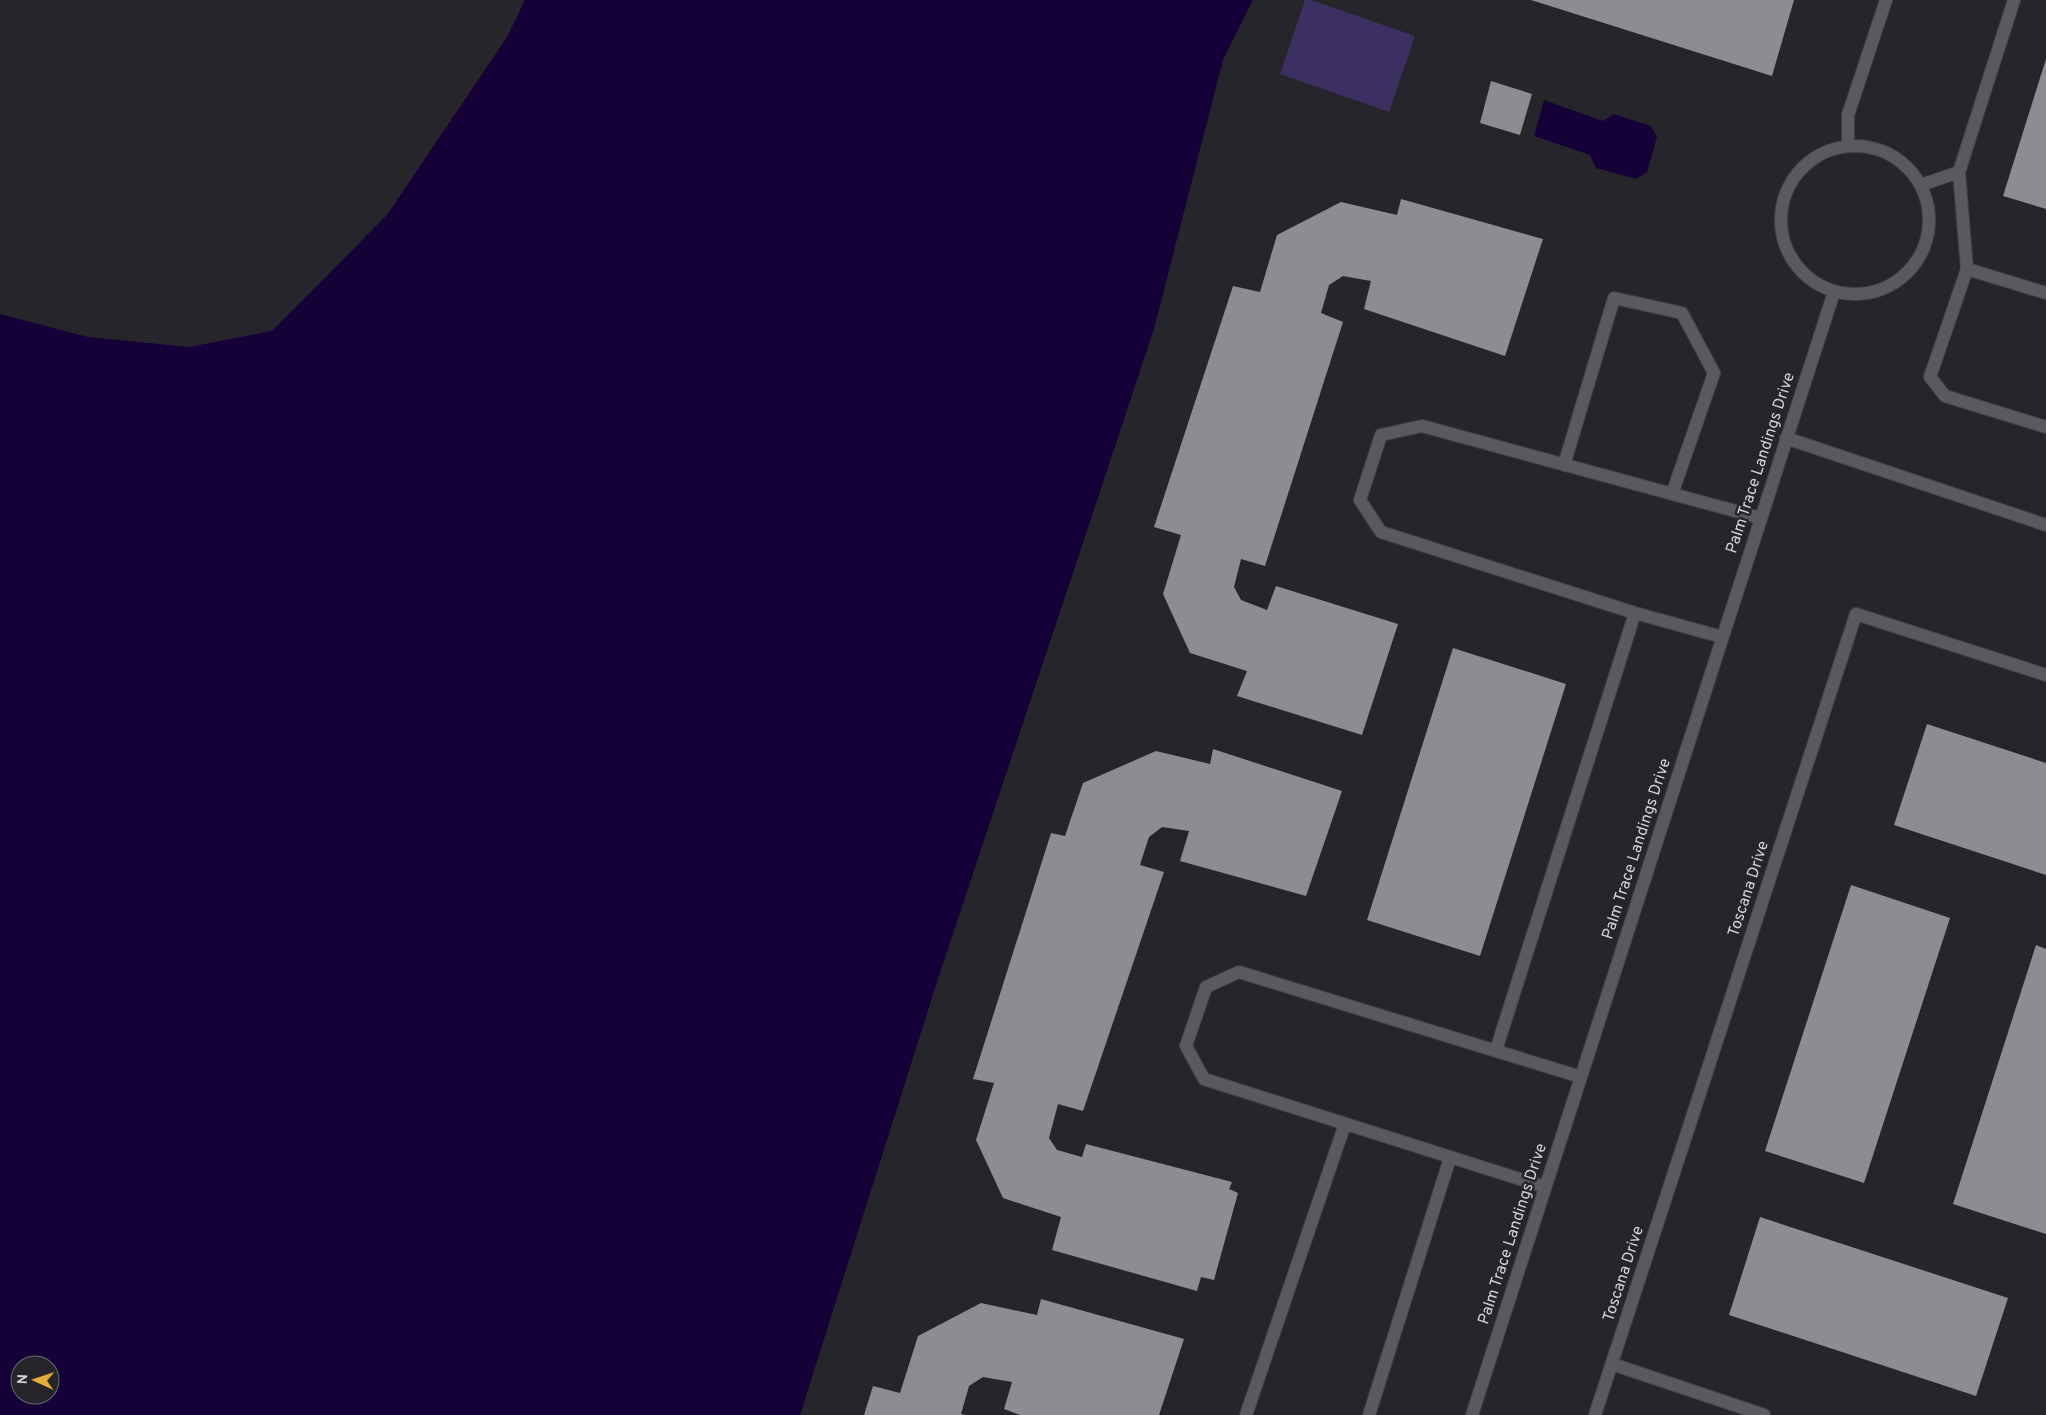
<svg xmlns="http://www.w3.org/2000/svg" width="2046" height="1415" font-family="Overpass,sans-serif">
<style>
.green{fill:#3b3061}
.water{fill:#150037;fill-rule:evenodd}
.building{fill:#8d8c92}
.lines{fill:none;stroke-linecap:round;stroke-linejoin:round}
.service-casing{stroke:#424246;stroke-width:14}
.minor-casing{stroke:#424246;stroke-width:14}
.service{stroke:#59595e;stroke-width:12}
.minor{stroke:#59595e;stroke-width:12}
.labels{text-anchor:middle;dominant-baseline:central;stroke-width:5;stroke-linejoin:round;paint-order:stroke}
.street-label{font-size:16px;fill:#d4d4d7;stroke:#26262a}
</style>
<rect width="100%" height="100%" fill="#26262a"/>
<path class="green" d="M1305 0H1311L1415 36 1389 112 1280 74Z"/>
<path class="water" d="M525 0H1253L1223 60 1154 329 937 982 800 1415H0V314L88 337 189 347 272 331 387 215 507 37ZM20 1365H50V1395H20Z
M1544 100 1603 121 1614 114 1651 126 1657 137 1647 172 1636 179 1596 168 1590 155 1534 136Z"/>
<path class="building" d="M1531 0H1794L1772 76Z
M2046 59V209L2003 196Z
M1491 81 1532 94 1520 135 1480 123Z
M1401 199 1543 239 1505 356 1364 309 1371 281 1343 276 1329 285 1321 313 1343 322 1265 566 1241 559 1234 587 1241 600 1267 610 1276 586 1398 624 1362 735 1237 696 1247 671 1190 653 1163 594 1181 535 1154 527 1233 286 1260 292 1277 235 1341 202 1397 215Z
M1453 648 1566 684 1480 956 1367 920Z
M1927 724 2046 763V875L1894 825Z
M1213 749 1342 791 1306 896 1180 861 1189 831 1162 827 1149 837 1140 865 1164 872 1083 1111 1058 1104 1049 1138 1057 1150 1082 1157 1086 1144 1232 1182 1229 1189 1238 1193 1214 1280 1201 1277 1197 1291 1052 1250 1061 1217 1003 1198 976 1140 994 1083 973 1079 1051 833 1065 836 1083 783 1156 751 1210 764Z
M1851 885 1950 918 1864 1183 1765 1151Z
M2036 945 2046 949V1234L1953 1204Z
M1760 1217 2008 1298 1976 1396 1729 1315Z
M1041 1299 1184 1339 1159 1415H1020L1004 1409 1012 1382 983 1377 969 1386 961 1414 965 1415H864L873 1386 900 1393 918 1336 981 1303 1037 1315Z"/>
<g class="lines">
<defs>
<path id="service" d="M1848 145V115L1886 0
M1959 172 1967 269
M1921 185 1959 172 2014 0
M2046 293 1967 269 1930 377 1945 396 2046 427
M1786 438 2046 525
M1564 465 1614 298 1682 313 1714 373 1672 494
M1722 637 1635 613 1381 532 1360 500 1381 435 1422 426 1761 518
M1496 1050 1635 613
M1545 1187 1204 1079 1186 1046 1206 987 1239 972 1581 1077
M1246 1415 1345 1124
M1369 1415 1450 1158"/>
<path id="minor" d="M1781 220a74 74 0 1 1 148 0a74 74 0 1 1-148 0Z
M1612 1364 1764 1415
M1472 1415 1834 292
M1595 1415 1856 614 2046 675"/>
</defs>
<use href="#service" class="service-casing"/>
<use href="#minor" class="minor-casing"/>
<use href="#service" class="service"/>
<use href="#minor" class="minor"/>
</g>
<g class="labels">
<g class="street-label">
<text transform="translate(1761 463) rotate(-72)">Palm Trace Landings Drive</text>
<text transform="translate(1637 849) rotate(-72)">Palm Trace Landings Drive</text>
<text transform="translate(1749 889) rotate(-72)">Toscana Drive</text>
<text transform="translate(1513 1234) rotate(-72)">Palm Trace Landings Drive</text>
<text transform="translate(1624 1274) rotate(-72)">Toscana Drive</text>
</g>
</g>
<g transform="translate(35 1380) rotate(273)"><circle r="24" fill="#26262a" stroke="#6c6c6f"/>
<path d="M0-4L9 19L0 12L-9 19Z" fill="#e5ad35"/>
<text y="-8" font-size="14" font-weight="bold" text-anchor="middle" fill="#d4d4d7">N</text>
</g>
</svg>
